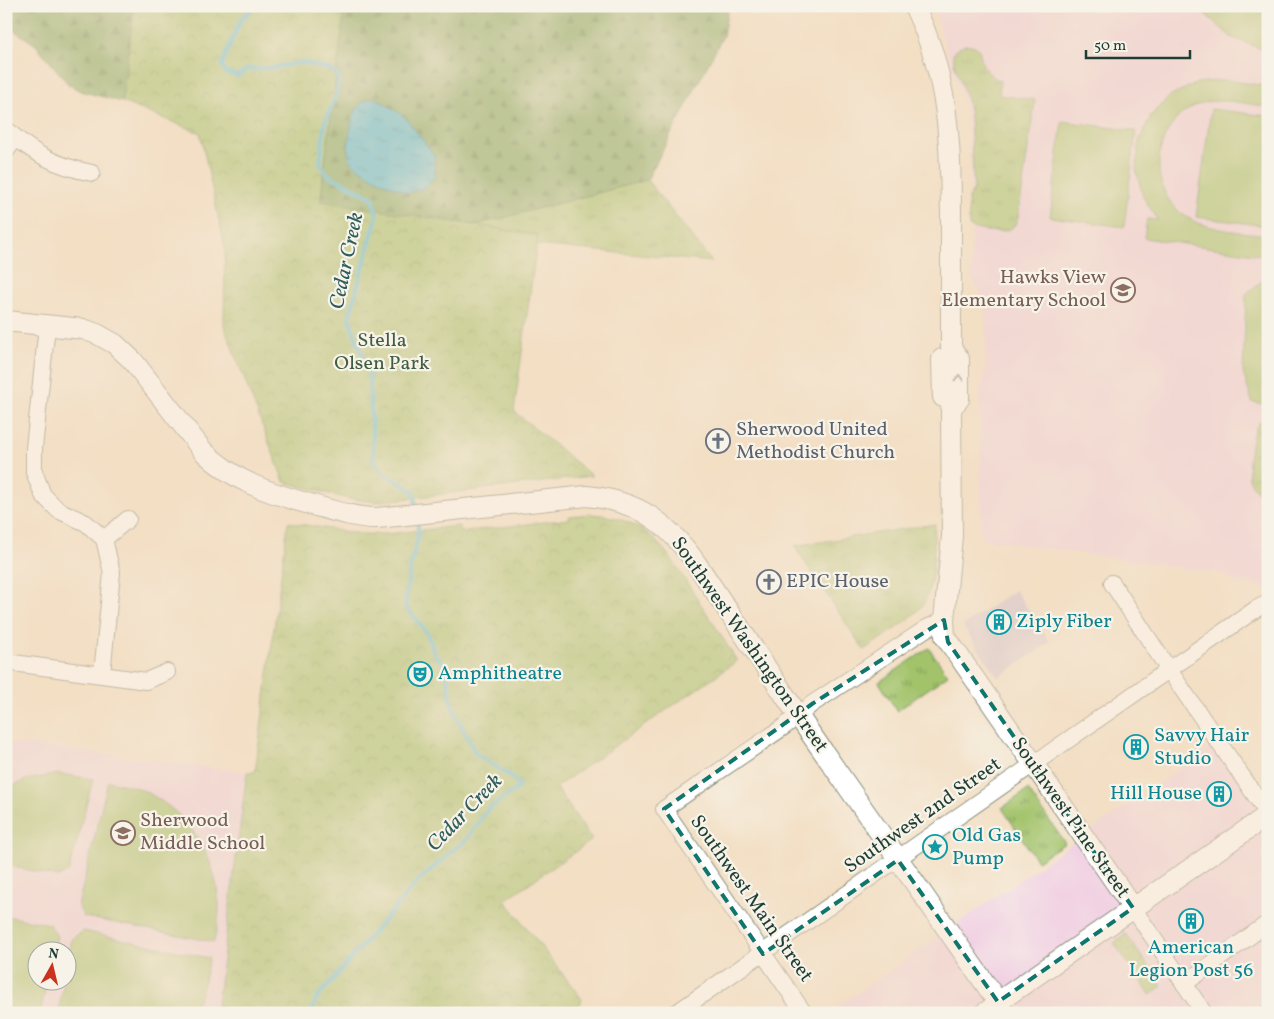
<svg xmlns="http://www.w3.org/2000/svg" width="1274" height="1019" font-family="Vollkorn,serif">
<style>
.built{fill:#f1d0e3;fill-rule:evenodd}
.industrial{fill:#cebed1}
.grass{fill:url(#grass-tufts);stroke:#608050}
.forest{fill:url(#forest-firs);stroke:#50734a}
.park{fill:url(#park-crowns);stroke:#608050}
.pitch{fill:#a2c36b;stroke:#608050}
.water{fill:url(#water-ripples);stroke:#3a7d84}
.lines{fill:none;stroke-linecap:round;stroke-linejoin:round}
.stream{stroke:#56bdd4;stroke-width:4.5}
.minor-casing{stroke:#898e7c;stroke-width:18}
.major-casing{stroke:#898e7c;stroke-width:22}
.minor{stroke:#fff;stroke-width:16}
.major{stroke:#fff;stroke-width:20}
.oneway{stroke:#8f9e9a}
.marked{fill:none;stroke:#0f766e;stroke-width:4;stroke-dasharray:10 6;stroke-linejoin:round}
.labels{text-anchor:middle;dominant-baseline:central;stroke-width:4.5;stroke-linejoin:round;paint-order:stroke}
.education-label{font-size:20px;fill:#785e54;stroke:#f7f3e8;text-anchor:end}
.park-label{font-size:20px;fill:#405e42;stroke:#f7f3e8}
.worship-label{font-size:20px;fill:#5b616d;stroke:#f7f3e8;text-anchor:start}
.culture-label{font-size:20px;fill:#0d838f;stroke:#f7f3e8;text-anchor:start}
.street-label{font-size:20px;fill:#1f3d34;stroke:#f7f3e8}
.water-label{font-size:21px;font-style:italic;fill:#2d5d5c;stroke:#f7f3e8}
</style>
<defs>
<pattern id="grass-tufts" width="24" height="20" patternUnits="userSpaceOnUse" patternTransform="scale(1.25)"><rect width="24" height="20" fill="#a2c36b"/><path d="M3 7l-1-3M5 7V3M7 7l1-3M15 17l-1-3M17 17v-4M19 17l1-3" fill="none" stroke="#83a059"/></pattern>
<pattern id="forest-firs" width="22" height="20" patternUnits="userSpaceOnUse" patternTransform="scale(1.25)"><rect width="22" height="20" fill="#81a95f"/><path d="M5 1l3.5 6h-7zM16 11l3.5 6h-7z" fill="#698b4f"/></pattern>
<pattern id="park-crowns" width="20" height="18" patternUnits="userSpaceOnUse" patternTransform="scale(1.25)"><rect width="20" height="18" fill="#a2c36b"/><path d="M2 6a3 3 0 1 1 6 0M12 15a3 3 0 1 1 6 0" fill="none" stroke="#83a059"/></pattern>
<pattern id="water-ripples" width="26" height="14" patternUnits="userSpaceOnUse" patternTransform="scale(1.25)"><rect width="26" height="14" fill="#56bdd4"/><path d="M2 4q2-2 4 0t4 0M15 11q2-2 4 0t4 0" fill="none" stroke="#479bad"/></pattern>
</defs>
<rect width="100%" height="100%" fill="#f7f3e8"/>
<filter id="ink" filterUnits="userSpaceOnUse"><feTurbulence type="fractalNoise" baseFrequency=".02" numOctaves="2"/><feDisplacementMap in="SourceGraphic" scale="10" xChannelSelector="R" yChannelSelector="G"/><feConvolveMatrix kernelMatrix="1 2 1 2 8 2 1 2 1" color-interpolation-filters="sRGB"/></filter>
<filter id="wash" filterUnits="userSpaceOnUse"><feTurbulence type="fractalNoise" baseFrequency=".0096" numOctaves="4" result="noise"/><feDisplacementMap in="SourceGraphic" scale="20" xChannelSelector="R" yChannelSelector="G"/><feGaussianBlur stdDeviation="1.12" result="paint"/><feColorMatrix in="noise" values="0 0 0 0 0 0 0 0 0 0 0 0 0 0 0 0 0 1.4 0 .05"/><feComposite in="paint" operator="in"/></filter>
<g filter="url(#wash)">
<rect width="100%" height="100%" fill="#f3dfc4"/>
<path class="built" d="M933 6H1268V588L1265 589 1254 585 1231 581 1225 574 981 539 980 395 986 363V303L971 276 972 229 970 150 967 115Z
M6 742 247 772 216 1013H6ZM38 952H68V982H38Z
M1218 742 1268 814V1013H829Z"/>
<path class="industrial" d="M1015 590 1050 642 998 678 963 626Z"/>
<path class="grass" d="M965 45C984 43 978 56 984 67 988 73 994 78 1000 81L999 95 1035 100 1019 212C1018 217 1017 223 1013 227 1006 234 977 232 969 226L968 199 974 189 970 116 967 99 954 63 953 54 958 48Z
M647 180 712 262 536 245 537 235 475 225Z
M935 524C933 548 936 579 925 601 918 617 879 639 864 650L794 546Z
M929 648 948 675 897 711 879 682Z
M1028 790 1065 843 1037 861 1002 808Z"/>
<path class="forest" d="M6 6H134L122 102 80 91 68 84 36 45 6 25Z
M345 6H714L728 9 723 36 647 180 475 225 320 202Z"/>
<path class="park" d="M134 6H345L320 201 538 235 514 411 592 476 377 502 349 499 284 482 224 326 225 248 200 133 122 102Z
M1268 418V498C1259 494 1252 488 1249 478 1247 469 1251 436 1256 427 1259 422 1262 420 1268 418Z
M591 514C648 518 665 548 693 592 708 615 723 638 737 661L556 787 592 840 505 900 582 999 577 1013H216L247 772H255L288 522 361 534H386L459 526 460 532 569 519V516Z
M1126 934 1162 986 1150 995 1114 943Z"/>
<path class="pitch" d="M1200 6H1268V48L1264 50 1231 37 1204 13Z
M1225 80 1268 86V107C1245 104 1219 96 1197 105 1150 125 1145 195 1190 219 1213 231 1243 232 1268 235V256L1144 238 1147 219 1158 220 1143 197 1136 169 1139 141 1151 115 1171 95 1197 83Z
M1211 109 1268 116V226L1196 217Z
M1062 121 1136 131 1124 227 1050 217Z
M1263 280H1268V405L1252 402 1243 373 1246 294Z
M59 774 93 779 69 871 58 877 6 865V790L25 780Z
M108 781C120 784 134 786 145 791 190 815 215 853 219 904 220 916 216 930 214 942L84 917 78 906Z
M6 916 49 924 57 936 54 951 38 952V982H47L40 1013H6Z
M84 931 209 958 201 994 190 1013H58L64 982H68V961L72 938Z"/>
<path class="water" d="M371 98 378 99 406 118 434 155 435 176 426 187 408 193C394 187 351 170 349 156 347 144 350 133 352 121 355 111 360 101 371 98Z"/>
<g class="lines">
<path class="stream" d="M256 6 241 19 222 64 225 72 237 76 248 69 272 68 302 62 332 70 339 78 336 95 325 122 320 163 328 175 373 198 377 216 349 318 369 374 374 462 383 473 413 491 417 508
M311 1013 316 999 419 880 467 839 488 809 517 789 519 785 510 776 476 754 452 707 447 676 441 660 435 655 427 633 405 606 410 568 418 536V518"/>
</g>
</g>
<g filter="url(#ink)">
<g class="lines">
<defs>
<path id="minor" d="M6 129C33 154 56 166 92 173
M6 151 16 138
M47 326 34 448V472L43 495 58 510 86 523 104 539 112 573 102 674
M104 539 128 519
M1112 583 1169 670 1268 814
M6 662 146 681 167 672
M1133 908 1204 1013
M1184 984 1268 923
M676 1013 1256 609 1268 603
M804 1013 664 809 785 726 812 704 927 628 944 620
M981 1013 998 1002 1005 1013"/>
<path id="major" d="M914 6C950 79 951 147 951 226 951 266 951 307 951 348L959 359V399L951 408 952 536 944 620 945 636 1133 908
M6 321 83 329 97 334 115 344 133 361 203 451C236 483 270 493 313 505 334 511 355 518 377 518L587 496C638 501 667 522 696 563L806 727 998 1002 1268 815
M942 359 943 397"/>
</defs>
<use href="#minor" class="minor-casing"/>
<use href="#major" class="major-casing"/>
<use href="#minor" class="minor"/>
<use href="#major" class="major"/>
</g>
<defs><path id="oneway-chevron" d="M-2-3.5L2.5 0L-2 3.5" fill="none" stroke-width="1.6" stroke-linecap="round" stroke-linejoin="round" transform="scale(1.25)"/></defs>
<use class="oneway" href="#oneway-chevron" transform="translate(959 378) rotate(-89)"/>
</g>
<path d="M0 0H1274V1019H0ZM944 620 948 642 1133 908 998 1002 898 860 763 954 664 809 812 704Z" fill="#f3dfc4" fill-opacity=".55" fill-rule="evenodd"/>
<path class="marked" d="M944 620 948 642 1133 908 998 1002 898 860 763 954 664 809 812 704Z"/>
<defs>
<symbol id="school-ring" viewBox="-11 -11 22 22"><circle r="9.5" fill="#f7f3e8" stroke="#8d6e63" stroke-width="1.5"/><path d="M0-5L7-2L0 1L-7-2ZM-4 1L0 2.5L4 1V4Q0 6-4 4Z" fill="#8d6e63"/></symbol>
<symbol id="church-ring" viewBox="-11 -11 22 22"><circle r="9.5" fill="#f7f3e8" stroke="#6b7280" stroke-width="1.5"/><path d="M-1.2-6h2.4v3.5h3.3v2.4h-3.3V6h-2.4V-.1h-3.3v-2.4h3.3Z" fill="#6b7280"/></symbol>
<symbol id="building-ring" viewBox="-11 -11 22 22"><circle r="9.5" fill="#f7f3e8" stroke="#0f9aa8" stroke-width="1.5"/><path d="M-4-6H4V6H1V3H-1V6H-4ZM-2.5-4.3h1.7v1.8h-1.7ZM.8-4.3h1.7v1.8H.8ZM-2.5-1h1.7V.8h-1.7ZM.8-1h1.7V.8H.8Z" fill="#0f9aa8"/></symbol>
<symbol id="theatre-ring" viewBox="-11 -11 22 22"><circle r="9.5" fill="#f7f3e8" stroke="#0f9aa8" stroke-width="1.5"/><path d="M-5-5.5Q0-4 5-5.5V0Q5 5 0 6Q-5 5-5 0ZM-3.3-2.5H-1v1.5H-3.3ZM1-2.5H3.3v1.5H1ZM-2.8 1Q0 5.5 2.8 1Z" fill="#0f9aa8"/></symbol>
<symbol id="sight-ring" viewBox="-11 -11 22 22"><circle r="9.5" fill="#f7f3e8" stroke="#0f9aa8" stroke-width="1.5"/><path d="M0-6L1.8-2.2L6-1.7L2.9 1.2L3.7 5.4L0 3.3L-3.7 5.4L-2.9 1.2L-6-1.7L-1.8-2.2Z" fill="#0f9aa8"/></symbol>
</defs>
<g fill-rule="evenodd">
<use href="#school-ring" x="1109" y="276" width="28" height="28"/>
<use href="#church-ring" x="704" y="427" width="28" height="28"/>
<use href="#church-ring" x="755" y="568" width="28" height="28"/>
<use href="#building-ring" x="985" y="608" width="28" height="28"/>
<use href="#theatre-ring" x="406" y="660" width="28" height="28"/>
<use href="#building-ring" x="1122" y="733" width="28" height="28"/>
<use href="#building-ring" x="1205" y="780" width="28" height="28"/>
<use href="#school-ring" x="109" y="819" width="28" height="28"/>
<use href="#sight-ring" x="921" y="833" width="28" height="28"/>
<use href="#building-ring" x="1177" y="907" width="28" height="28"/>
</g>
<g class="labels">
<g class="education-label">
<text x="1106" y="278">Hawks View<tspan x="1106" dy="23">Elementary School</tspan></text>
<text x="140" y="821" text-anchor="start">Sherwood<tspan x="140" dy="23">Middle School</tspan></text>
</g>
<g class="park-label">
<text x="382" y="341">Stella<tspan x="382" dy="23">Olsen Park</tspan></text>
</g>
<g class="worship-label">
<text x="736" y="430">Sherwood United<tspan x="736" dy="23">Methodist Church</tspan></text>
<text x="786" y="582">EPIC House</text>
</g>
<g class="culture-label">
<text x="1016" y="622">Ziply Fiber</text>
<text x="438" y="674">Amphitheatre</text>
<text x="1154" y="736">Savvy Hair<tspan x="1154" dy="23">Studio</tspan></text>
<text x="1202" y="794" text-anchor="end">Hill House</text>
<text x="952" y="836">Old Gas<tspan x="952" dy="23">Pump</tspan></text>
<text x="1191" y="948" text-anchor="middle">American<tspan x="1191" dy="23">Legion Post 56</tspan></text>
</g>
<g class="street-label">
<text transform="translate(749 645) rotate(55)">Southwest Washington Street</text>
<text transform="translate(923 816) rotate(-35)">Southwest 2nd Street</text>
<text transform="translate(1070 818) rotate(55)">Southwest Pine Street</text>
<text transform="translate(751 899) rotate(55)">Southwest Main Street</text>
</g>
<g class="water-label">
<text transform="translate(347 261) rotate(-78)">Cedar Creek</text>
<text transform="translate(465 813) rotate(-46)">Cedar Creek</text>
</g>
</g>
<rect width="1274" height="1019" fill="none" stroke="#f7f3e8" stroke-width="25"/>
<g transform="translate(52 966) rotate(8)"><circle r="24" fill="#f7f3e8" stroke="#a1aaa0"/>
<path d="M0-4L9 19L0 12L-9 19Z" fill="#c8321e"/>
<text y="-8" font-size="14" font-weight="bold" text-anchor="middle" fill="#1f3d34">N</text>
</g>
<path d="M1086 50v8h104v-8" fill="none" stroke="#1f3d34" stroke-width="2.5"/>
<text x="1094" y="50" font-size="15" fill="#1f3d34" stroke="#f7f3e8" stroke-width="4" paint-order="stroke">50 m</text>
</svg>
